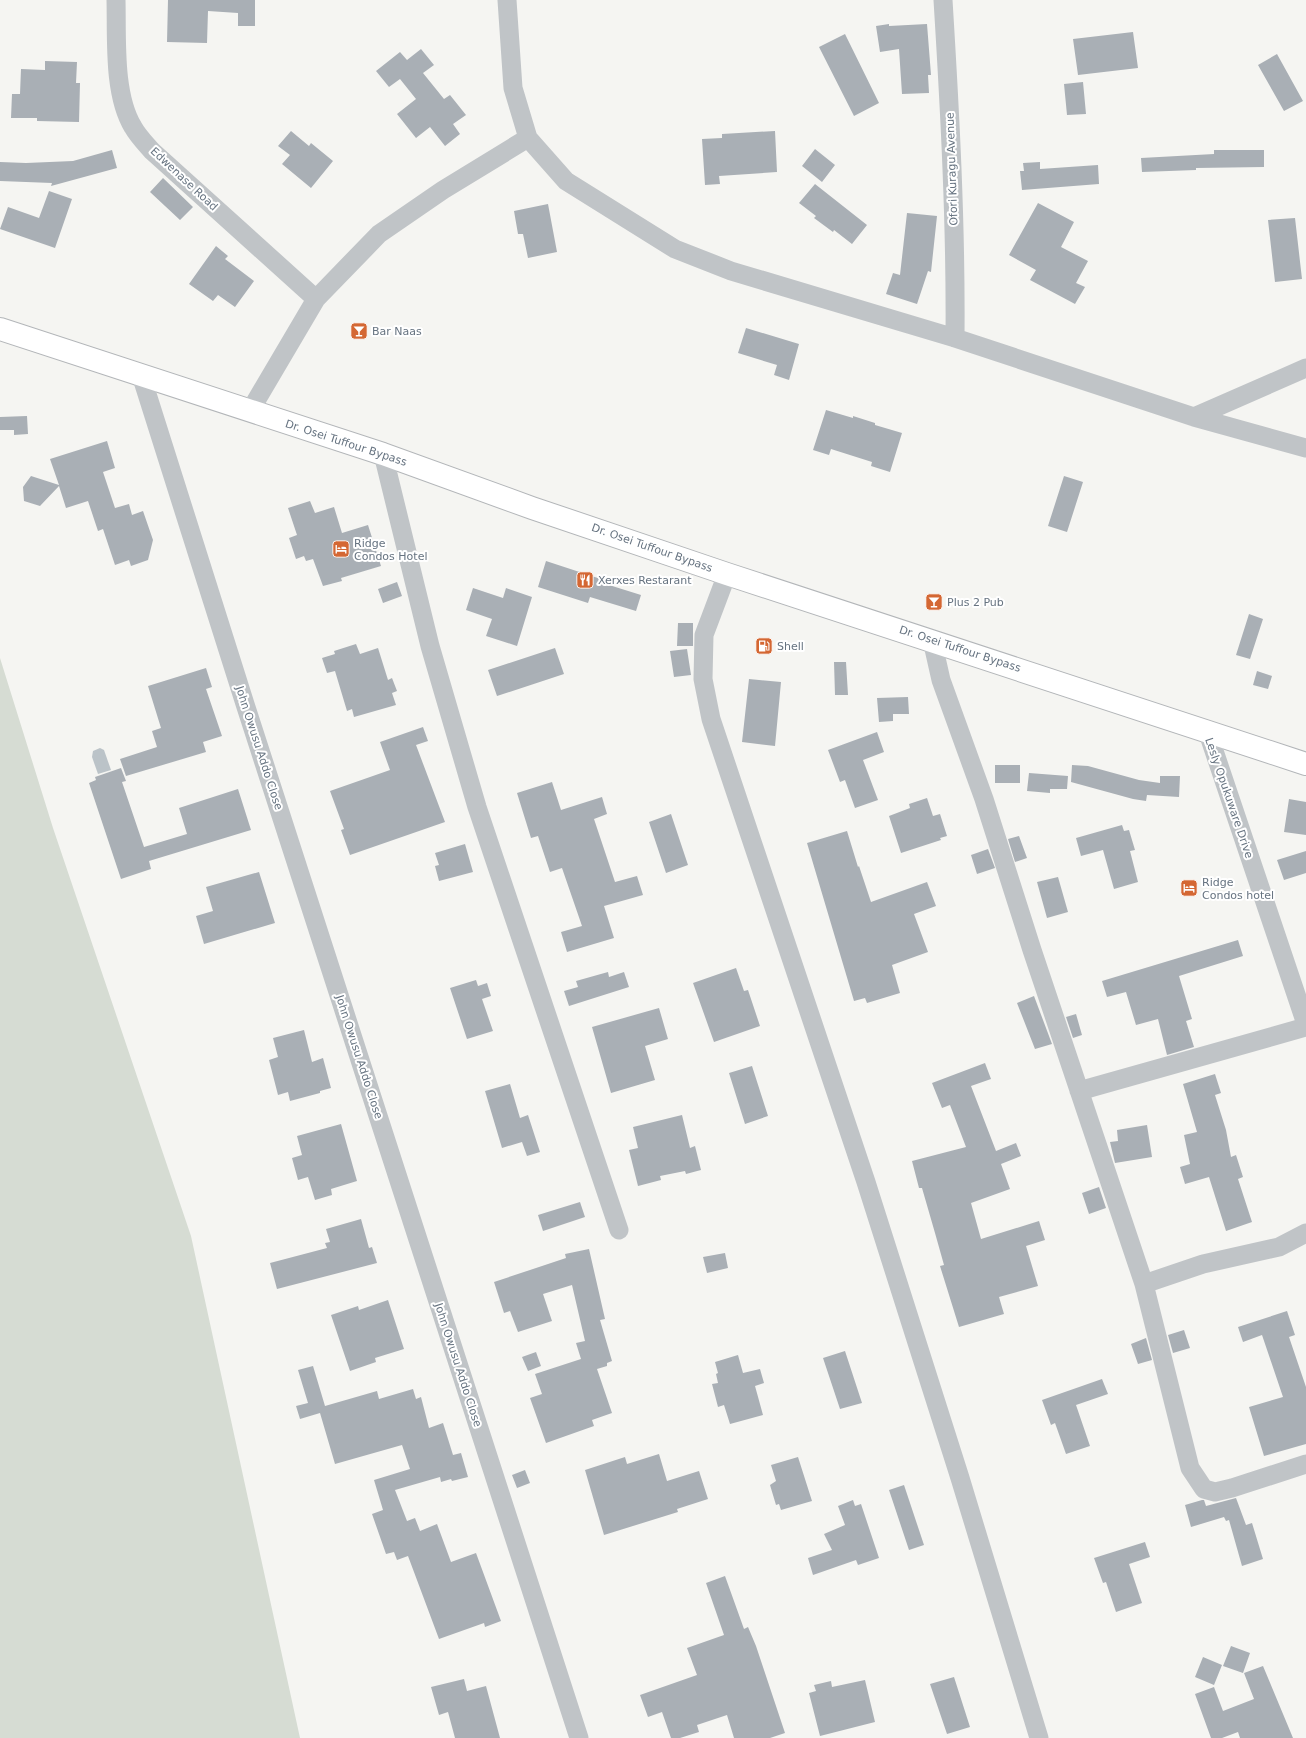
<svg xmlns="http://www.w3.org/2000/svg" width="1306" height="1738" font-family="'DejaVu Sans',sans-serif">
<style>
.green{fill:#d6dcd3}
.water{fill:#bbc3c8}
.building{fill:#a9afb5}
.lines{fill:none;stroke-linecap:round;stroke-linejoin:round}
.highway-casing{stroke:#b3b6b9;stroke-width:24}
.street{stroke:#c0c4c7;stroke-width:19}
.highway{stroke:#fff;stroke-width:22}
.labels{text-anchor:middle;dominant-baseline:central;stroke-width:4;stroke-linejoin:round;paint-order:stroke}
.street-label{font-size:11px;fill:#667380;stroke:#fff}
.poi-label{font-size:11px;fill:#667380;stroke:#fff;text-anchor:start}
</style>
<rect width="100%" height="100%" fill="#f5f5f2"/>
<path class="green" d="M0 658 53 828 191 1236 300 1738H0Z"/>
<path class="water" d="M100 748 104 750 111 770 98 774 92 757 93 751Z"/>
<path class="building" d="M168 0H255V26H238V13L208 11 207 43 167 42Z
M889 24V26L927 24 931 75H928L929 93 902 94 899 49 880 52 876 26Z
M1133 32 1138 68 1078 75 1073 39Z
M845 34 879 103 854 116 819 47Z
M421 49 434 65 423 73 444 99 450 95 466 115 453 124 460 134 445 146 430 127 416 138 397 114 416 99 400 79 389 87 376 71 400 52 407 60Z
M1277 54 1303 101 1284 111 1258 65Z
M45 61 77 62 76 83H80L79 122 37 121V118H11L12 94H20L21 69 45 70Z
M1083 82 1086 114 1067 115 1064 84Z
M291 131 309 146 311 143 333 161 311 188 282 164 290 155 278 146Z
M775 131 777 172 719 176 720 184 705 185 702 139 722 138V134Z
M815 149 835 165 822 182 802 166Z
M112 150 117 168 51 186 52 183 0 181V162L26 163 73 161Z
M1214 150H1264V167L1196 168V170L1142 172 1141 158 1214 154Z
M1040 162V169L1098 165 1099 184 1022 190 1020 171H1024L1023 163Z
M163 178 193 207 180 220 150 192Z
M815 184 867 225 852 244 834 230 833 232 814 218 816 216 799 203Z
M49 191 72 199 55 248 0 229 8 207 39 218Z
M1038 203 1074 222 1061 247 1088 261 1076 283 1085 287 1075 304 1030 280 1036 270 1009 255Z
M548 204 557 252 528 258 523 234H518L514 211Z
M907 213 937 216 931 272 928 271 917 304 886 294 893 273 900 275Z
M1295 218 1302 279 1275 282 1268 220Z
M216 246 228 256 225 259 254 281 235 307 218 295 213 301 189 284Z
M746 328 799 344 789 380 774 375 777 365 738 353Z
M826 410 853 418V416L875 423V425L902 433 890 472 871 466 872 462 831 449 829 455 813 450Z
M27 416 28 434 14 435V430H0V417Z
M107 441 115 468 103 472 115 508 129 504 132 515 143 511 153 540 148 560 131 566 129 560 115 565 103 529 98 531 88 501 66 508 59 486 40 506 24 501 23 487 31 476 59 485 50 459Z
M1064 476 1083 482 1067 532 1048 526Z
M310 501 315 513 334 507 342 533 368 525 381 566 341 578 342 581 323 586 313 559 306 561 304 556 296 559 289 538 297 535 288 508Z
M546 561 610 582 609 585 641 595 636 611 590 597 588 603 538 587Z
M397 582 402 596 383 603 378 589Z
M473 588 503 598 506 588 532 597 517 646 486 636 492 619 466 610Z
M1249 614 1263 619 1250 659 1236 655Z
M678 623H693V646H677Z
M356 644 360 654 378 648 388 680 392 678 397 691 392 693 396 705 354 717 352 709 347 711 335 671 327 673 322 658 335 654 334 651Z
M555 648 564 674 497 696 488 670Z
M687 649 691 675 674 677 670 651Z
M834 662H846L848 695H835Z
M206 668 212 687 206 689 222 736 203 742 206 752 126 776 120 759 157 747 152 731 161 728 148 686Z
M1257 671 1272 676 1268 689 1253 685Z
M749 679 781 682 775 746 742 742Z
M908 697 909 714H893V721L879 722 877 698Z
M423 727 428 741 416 745 445 822 350 855 341 830 344 829 330 791 390 770 380 742Z
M877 732 884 752 863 760 878 800 855 808 845 780 840 782 828 750Z
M995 765H1020V783H995Z
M1072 765 1088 766 1139 780 1160 783V776H1180L1179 797 1147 795 1146 801 1133 799 1071 782Z
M121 768 126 781 122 782 144 847 187 834 179 808 238 789 251 830 149 861 151 869 121 879 89 783 96 780 95 777Z
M1029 773 1068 776 1067 789H1050V793L1027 791Z
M552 782 561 810 602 797 607 814 594 819 615 882 637 876 643 895 604 906 614 938 567 952 561 932 582 926 562 868 550 872 538 836 531 838 517 793Z
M927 798 933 816 940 814 947 836 940 838 941 840 901 853 889 816 910 808 909 804Z
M1289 799 1306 802V835L1284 832Z
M671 814 688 865 666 873 649 822Z
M1122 825 1124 831 1129 830 1135 850 1130 851 1138 882 1114 889 1103 850 1081 856 1076 838Z
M847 831 858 867 859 866 871 902 927 882 936 906 914 914 928 952 892 965 900 993 867 1003 865 998 854 1001 807 843Z
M1019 836 1027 858 1015 862 1008 839Z
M465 844 473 872 439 881 435 866 439 865 435 853Z
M988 849 995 868 977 874 971 855Z
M1306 851V873L1284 880 1277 860Z
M259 872 275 923 204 944 196 916 213 911 206 887Z
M1058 877 1068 912 1047 918 1037 882Z
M1238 940 1243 956 1179 976 1192 1019 1186 1021 1194 1047 1167 1055 1158 1019 1136 1025 1126 992 1107 997 1102 981Z
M736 968 744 991 748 990 760 1026 714 1042 693 983Z
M608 972 609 977 624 972 629 987 569 1006 564 991 578 987 576 981Z
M476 980 478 986 487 983 491 996 482 999 493 1031 467 1039 450 988Z
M1034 996 1052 1044 1035 1049 1017 1003Z
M659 1008 668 1039 645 1046 655 1080 611 1093 592 1027Z
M1076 1014 1082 1035 1073 1038 1066 1017Z
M304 1030 312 1062 323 1058 331 1088 320 1091V1093L290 1101 288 1092 278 1095 269 1060 278 1057 273 1038Z
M985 1063 991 1079 971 1086 996 1151 1016 1143 1021 1156 1001 1164 1010 1189 971 1203 981 1239 1039 1221 1045 1240 1026 1246 1038 1286 999 1297 1004 1314 959 1327 940 1266 944 1265 935 1233 922 1188H919L912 1161 966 1147 950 1105 942 1108 932 1083Z
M752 1066 768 1116 745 1124 729 1073Z
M1215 1074 1221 1093 1215 1095 1226 1130 1231 1157 1236 1155 1243 1177 1238 1179 1252 1222 1226 1231 1209 1177 1185 1184 1180 1167 1190 1164 1184 1135 1197 1132 1183 1084Z
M510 1084 520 1118 528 1115 540 1152 527 1156 522 1142 502 1148 485 1091Z
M682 1115 690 1148 695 1146 701 1170 686 1174 685 1171 660 1176 661 1180 638 1186 629 1150 638 1148 633 1127Z
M341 1124 357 1181 331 1189 332 1195 315 1200 308 1177 298 1180 292 1158 302 1155 297 1136Z
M1147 1125 1152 1157 1115 1163 1110 1142 1118 1141 1117 1130Z
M1099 1187 1106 1208 1089 1214 1082 1193Z
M580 1202 585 1217 543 1231 538 1215Z
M361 1219 369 1248 372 1247 377 1263 277 1289 270 1263 327 1248 325 1243 330 1242 326 1229Z
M589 1249 605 1319 600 1320 612 1361 607 1363V1366L597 1369 612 1413 592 1420 594 1426 546 1443 530 1398 542 1394 535 1374 581 1359 576 1343 585 1341 572 1285 543 1294 552 1321 518 1332 510 1311 504 1313 494 1282 566 1258 565 1254Z
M725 1253 728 1268 707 1273 703 1257Z
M388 1300 404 1349 375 1358 376 1362 350 1371 331 1315 358 1306 359 1310Z
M1287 1311 1295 1335 1289 1337 1306 1387V1444L1264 1456 1249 1407 1283 1397 1262 1335 1243 1342 1238 1327Z
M1184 1330 1190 1348 1173 1353 1168 1335Z
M1146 1338 1152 1360 1138 1364 1131 1344Z
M845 1351 862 1403 840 1409 823 1358Z
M536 1352 541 1366 528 1371 522 1357Z
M738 1355 743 1373 760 1369 764 1383 755 1386 763 1415 730 1424 724 1405 718 1407 712 1384 718 1383 716 1374 718 1373 715 1362Z
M313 1366 325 1406 377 1391 379 1399 413 1389 416 1399 421 1397 429 1428 443 1423 453 1455 461 1453 468 1477 452 1481 451 1479 441 1482 440 1477 395 1490 407 1521 415 1518 420 1531 437 1524 451 1562 476 1553 501 1621 485 1627 484 1623 439 1639 408 1556 397 1560 394 1552 386 1554 372 1514 383 1510 374 1480 410 1469 402 1445 335 1464 320 1413 300 1419 296 1406 308 1403 298 1370Z
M1102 1379 1108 1394 1076 1405 1090 1446 1066 1454 1055 1423 1051 1425 1042 1400Z
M659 1454 667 1481 699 1471 708 1499 677 1509 678 1512 604 1535 585 1470 625 1457 627 1464Z
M798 1457 812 1501 781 1510 779 1504 776 1505 770 1485 776 1481 771 1465Z
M525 1470 530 1483 517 1488 512 1475Z
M904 1485 924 1545 909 1550 889 1490Z
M1236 1498 1246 1525 1252 1523 1263 1559 1242 1566 1229 1520 1226 1521 1224 1517 1191 1527 1185 1505 1202 1500H1204L1206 1506Z
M853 1500 855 1506 861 1504 879 1558 858 1565 856 1560 813 1575 808 1558 832 1550 824 1534 845 1525 838 1506Z
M1145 1542 1150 1557 1129 1564 1142 1603 1116 1612 1106 1582 1103 1583 1094 1558Z
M725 1576 744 1629 748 1627 756 1646 785 1733 770 1738H734L727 1715 697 1725 699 1732 680 1738H671L662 1712 648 1717 640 1695 697 1675 687 1648 724 1635 706 1583Z
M1231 1646 1250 1653 1243 1673 1223 1666Z
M1203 1657 1222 1665 1214 1685 1195 1677Z
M1263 1666 1293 1738H1240L1238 1732 1222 1738H1211L1195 1694 1214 1687 1223 1711 1254 1699 1244 1673Z
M954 1677 970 1727 947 1734 930 1684Z
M464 1679 467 1691 486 1686 500 1738H455L448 1712 439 1715 431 1687Z
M865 1680 875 1722 820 1736 809 1693 816 1691 814 1685 831 1681 832 1687Z"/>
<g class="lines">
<defs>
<path id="highway" d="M0 329 383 454 532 508 727 574 1306 764"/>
</defs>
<use href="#highway" class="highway-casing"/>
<path class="street" d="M116 0C117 38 113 94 133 127 138 136 145 143 152 151L316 299
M507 0 513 88 528 138 566 181 675 249 731 271 955 338 1194 417 1306 448
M943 0C950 113 956 225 955 338
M141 375 245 704 579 1738
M250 411 316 299 379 234 443 190 528 138
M1194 417 1306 368
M383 454 430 646 477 807 619 1230
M727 574 704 635 703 679 711 719 866 1182 960 1478 1039 1738
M932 640 941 680 984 799 1032 950 1144 1284 1190 1468 1204 1489 1215 1492 1232 1488 1306 1464
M1207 730 1306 1024
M1079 1091 1306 1027
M1144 1284 1203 1264 1279 1247 1306 1233"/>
<use href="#highway" class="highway"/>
</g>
<defs>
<symbol id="bar-square" viewBox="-11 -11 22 22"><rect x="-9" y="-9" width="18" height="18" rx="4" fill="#d46733" stroke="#fff"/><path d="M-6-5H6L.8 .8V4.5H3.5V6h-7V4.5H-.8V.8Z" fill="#fff"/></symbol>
<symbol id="hotel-square" viewBox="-11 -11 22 22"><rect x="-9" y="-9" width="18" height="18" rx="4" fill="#d46733" stroke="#fff"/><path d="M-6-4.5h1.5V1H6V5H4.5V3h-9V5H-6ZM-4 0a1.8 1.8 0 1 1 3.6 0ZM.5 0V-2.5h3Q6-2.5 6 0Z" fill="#fff"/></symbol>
<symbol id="restaurant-square" viewBox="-11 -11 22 22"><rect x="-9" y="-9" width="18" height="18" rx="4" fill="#d46733" stroke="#fff"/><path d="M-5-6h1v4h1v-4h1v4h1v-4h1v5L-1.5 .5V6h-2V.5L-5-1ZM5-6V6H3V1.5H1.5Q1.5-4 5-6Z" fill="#fff"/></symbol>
<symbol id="fuel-square" viewBox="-11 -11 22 22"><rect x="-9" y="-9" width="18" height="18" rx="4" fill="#d46733" stroke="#fff"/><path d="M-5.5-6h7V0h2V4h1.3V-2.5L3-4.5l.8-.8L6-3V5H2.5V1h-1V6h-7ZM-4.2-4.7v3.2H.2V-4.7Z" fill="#fff"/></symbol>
</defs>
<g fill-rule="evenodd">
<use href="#bar-square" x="349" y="321" width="20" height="20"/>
<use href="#hotel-square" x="331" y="539" width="20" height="20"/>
<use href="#restaurant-square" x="575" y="570" width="20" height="20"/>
<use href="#bar-square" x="924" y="592" width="20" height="20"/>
<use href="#fuel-square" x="754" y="636" width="20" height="20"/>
<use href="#hotel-square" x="1179" y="878" width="20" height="20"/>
</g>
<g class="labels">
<g class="street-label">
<text transform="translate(952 169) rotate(-92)">Ofori Kuragu Avenue</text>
<text transform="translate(184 179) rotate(43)">Edwenase Road</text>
<text transform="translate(346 443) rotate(18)">Dr. Osei Tuffour Bypass</text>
<text transform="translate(652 548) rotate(19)">Dr. Osei Tuffour Bypass</text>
<text transform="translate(960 649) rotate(18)">Dr. Osei Tuffour Bypass</text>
<text transform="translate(259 748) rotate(72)">John Owusu Addo Close</text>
<text transform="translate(1229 798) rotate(71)">Lesly Opukuware Drive</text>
<text transform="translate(359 1057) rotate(72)">John Owusu Addo Close</text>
<text transform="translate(458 1365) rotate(72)">John Owusu Addo Close</text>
</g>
<g class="poi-label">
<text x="372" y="331">Bar Naas</text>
<text x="354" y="543">Ridge<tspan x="354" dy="13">Condos Hotel</tspan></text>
<text x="598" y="580">Xerxes Restarant</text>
<text x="947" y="602">Plus 2 Pub</text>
<text x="777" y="646">Shell</text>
<text x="1202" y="882">Ridge<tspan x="1202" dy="13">Condos hotel</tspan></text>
</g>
</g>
</svg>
